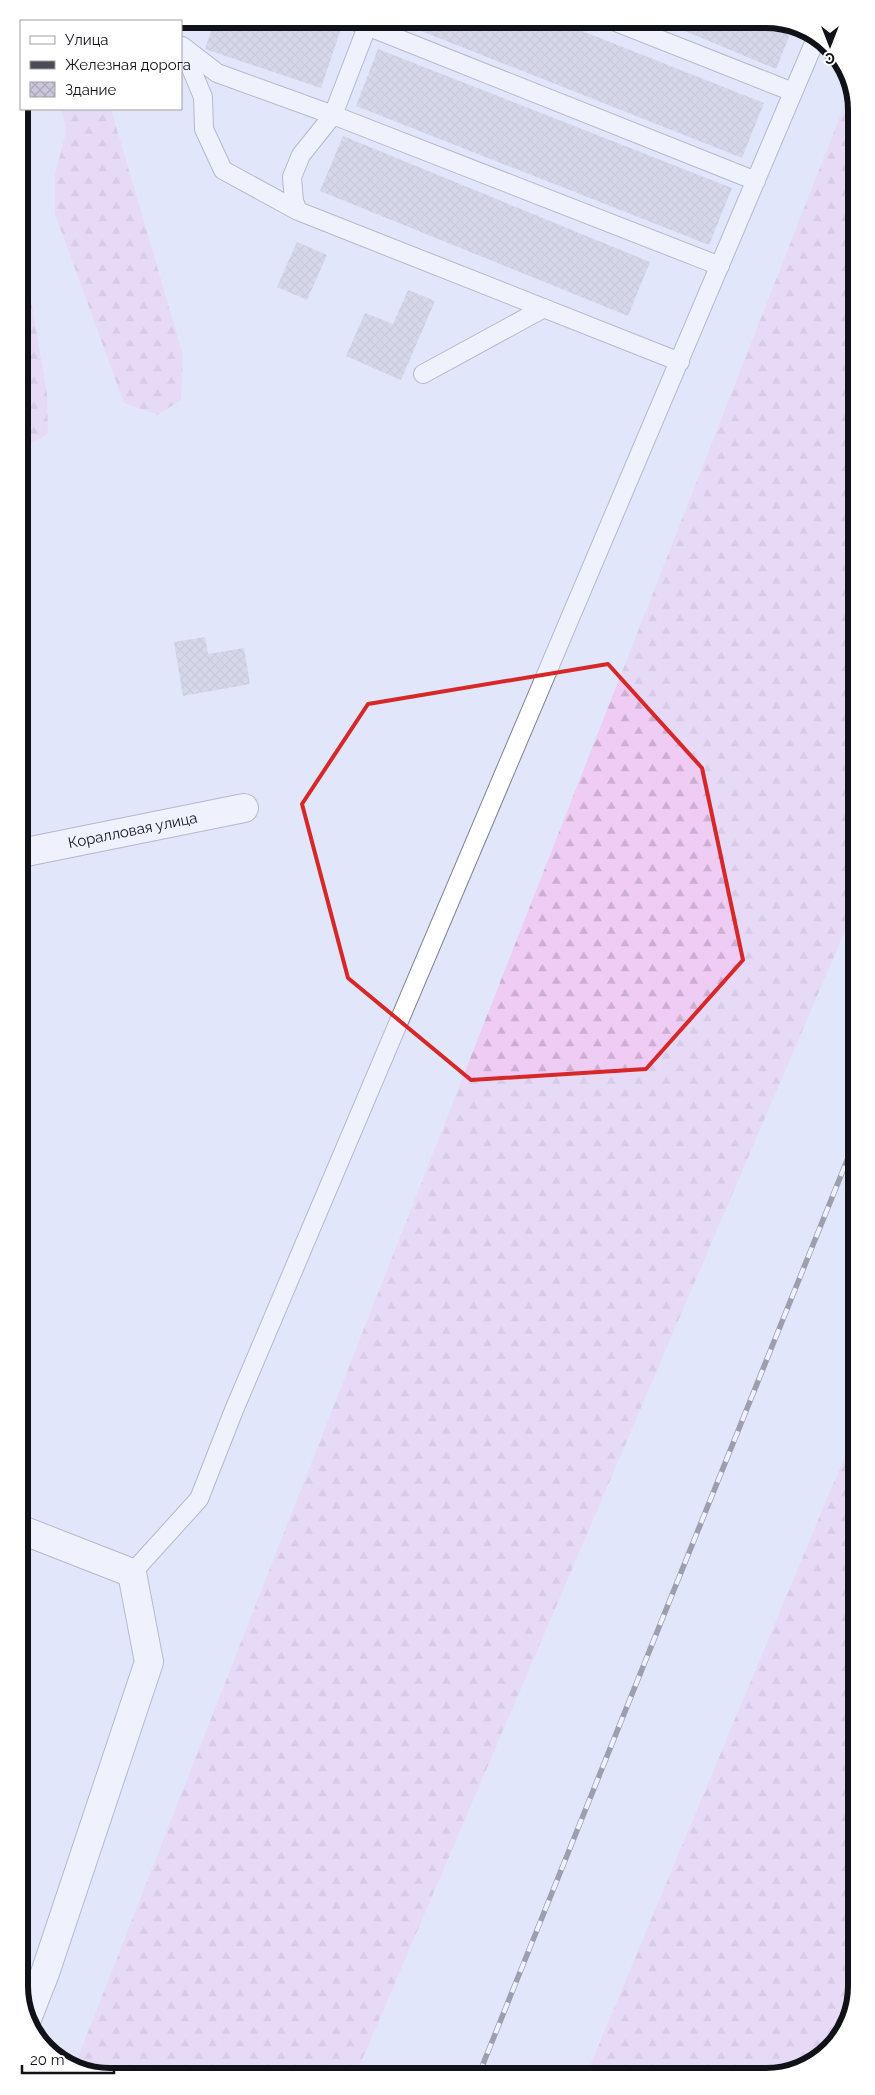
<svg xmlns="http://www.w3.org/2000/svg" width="875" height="2095" font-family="Raleway,sans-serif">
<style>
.forest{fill:url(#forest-firs)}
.building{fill:url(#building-cross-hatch)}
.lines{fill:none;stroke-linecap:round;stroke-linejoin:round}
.service-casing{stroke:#7e8293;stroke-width:20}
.minor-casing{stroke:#7e8293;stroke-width:30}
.service{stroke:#fff;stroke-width:18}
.minor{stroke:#fff;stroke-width:28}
.rail-casing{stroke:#494b55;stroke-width:5.5}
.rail{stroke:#fff;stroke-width:4;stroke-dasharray:11;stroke-linecap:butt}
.marked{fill:none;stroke:#d62828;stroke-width:4;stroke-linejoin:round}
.labels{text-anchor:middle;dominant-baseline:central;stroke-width:4;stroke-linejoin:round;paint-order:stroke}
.street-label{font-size:15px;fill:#111218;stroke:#fff}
.rim{fill:none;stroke:#111218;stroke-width:6}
</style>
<defs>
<pattern id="forest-firs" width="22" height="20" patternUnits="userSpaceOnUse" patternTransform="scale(1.25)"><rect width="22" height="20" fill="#eeccf4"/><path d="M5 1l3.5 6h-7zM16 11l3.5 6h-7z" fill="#cbaed0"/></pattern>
<pattern id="building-cross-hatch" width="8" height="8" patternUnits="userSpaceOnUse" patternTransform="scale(1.25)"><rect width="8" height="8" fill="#cbc6d9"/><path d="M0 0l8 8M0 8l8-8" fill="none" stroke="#ada9ba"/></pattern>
</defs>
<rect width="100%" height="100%" fill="#e2e6fa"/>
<path class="forest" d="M852 86 854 910 356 2074 103 2076 75 2065Z
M62 109H111L183 355 181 400 158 415 124 403 55 214V174L66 132Z
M19 230 47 394 48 434 31 443 20 431Z
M855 1432 856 1986 838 2041 794 2072 587 2073Z"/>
<path class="building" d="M113 19H150L151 21H114Z
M215 19H310L341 29 321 88 205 49Z
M391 19H552L764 103 742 158Z
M656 19H772L793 27 776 69Z
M378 49 732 188 709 245 356 106Z
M343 136 650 262 628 316 320 191Z
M297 242 327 255 307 300 277 287Z
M408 290 435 301 401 380 346 356 365 313 393 324Z
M205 637 208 654 244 648 250 684 183 696 174 642Z
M23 1854 28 1856 23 1866Z"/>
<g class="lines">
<defs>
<path id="service" d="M177 19 178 21
M349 19 756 181
M370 19 333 115 301 155 292 177 294 201 298 211 680 362
M608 19 793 92
M182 46 217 73 333 115 720 266
M182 47 203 97 204 129 223 170 298 211
M423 374 544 308
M132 1573 199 1499 234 1410 817 36"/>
<g id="minor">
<path id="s1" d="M21 853 244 808"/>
<path d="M22 1530 132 1573 149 1662 45 1973 27 2019"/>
</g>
</defs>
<use href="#service" class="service-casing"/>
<use href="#minor" class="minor-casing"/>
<use href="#service" class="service"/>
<use href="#minor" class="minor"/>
<defs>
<path id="rail" d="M479 2074 854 1143"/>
</defs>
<use href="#rail" class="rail-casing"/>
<use href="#rail" class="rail"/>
</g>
<path d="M0 0H875V2095H0ZM608 664 702 768 743 960 646 1069 471 1080 348 978 302 804 368 704Z" fill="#e2e6fa" fill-opacity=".55" fill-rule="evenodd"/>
<path class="marked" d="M608 664 702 768 743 960 646 1069 471 1080 348 978 302 804 368 704Z"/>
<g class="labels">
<g class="street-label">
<text stroke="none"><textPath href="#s1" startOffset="114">Коралловая улица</textPath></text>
</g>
</g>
<path d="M0 0H875V2095H0ZM110 28H766A82 82 0 0 1 848 110V1986A82 82 0 0 1 766 2068H110A82 82 0 0 1 28 1986V110A82 82 0 0 1 110 28Z" fill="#fff" fill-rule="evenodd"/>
<path class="rim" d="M110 28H766A82 82 0 0 1 848 110V1986A82 82 0 0 1 766 2068H110A82 82 0 0 1 28 1986V110A82 82 0 0 1 110 28Z"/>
<rect x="20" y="20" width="162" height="90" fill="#ffffff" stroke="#a0a0a3"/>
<rect x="30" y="36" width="25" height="8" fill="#ffffff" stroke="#a0a0a3"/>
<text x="65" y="45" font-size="15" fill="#111218">Улица</text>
<rect x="30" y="61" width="25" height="8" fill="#494b55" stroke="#a0a0a3"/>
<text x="65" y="70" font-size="15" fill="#111218">Железная дорога</text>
<rect x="30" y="82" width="25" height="15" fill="url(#building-cross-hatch)" stroke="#a0a0a3"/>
<text x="65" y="95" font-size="15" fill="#111218">Здание</text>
<g transform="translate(830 45) rotate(180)" stroke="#ffffff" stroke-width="4" paint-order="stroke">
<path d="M0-4L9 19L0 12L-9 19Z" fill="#111218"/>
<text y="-8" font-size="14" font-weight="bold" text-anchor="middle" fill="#111218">С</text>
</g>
<path d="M22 2065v8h92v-8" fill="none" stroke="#111218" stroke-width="2.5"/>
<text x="30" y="2065" font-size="15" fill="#111218" stroke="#ffffff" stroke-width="4" paint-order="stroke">20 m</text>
</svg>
